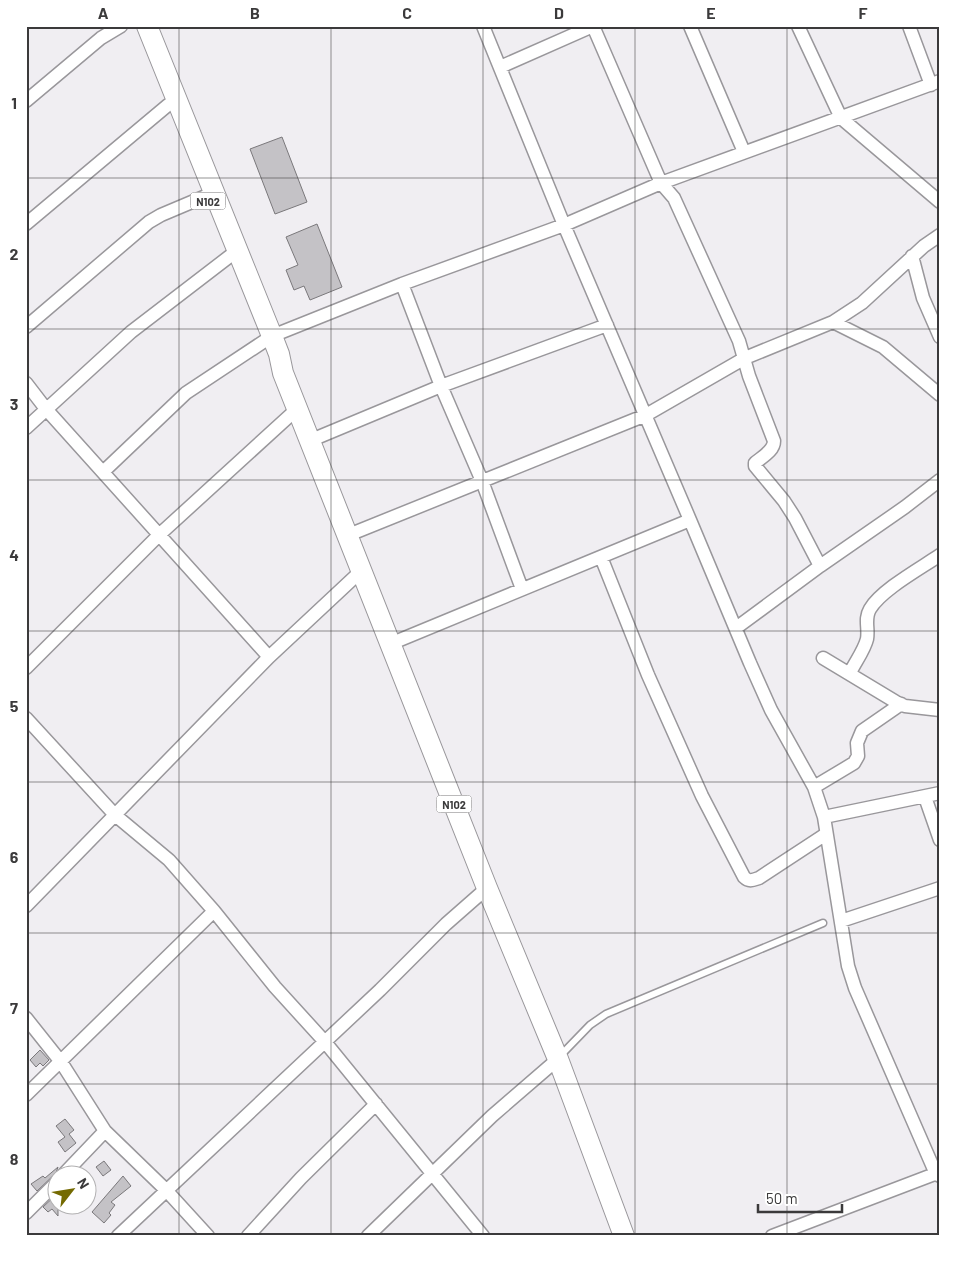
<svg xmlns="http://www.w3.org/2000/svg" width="966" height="1262" font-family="Barlow,sans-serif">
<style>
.building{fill:#c4c2c6;stroke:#7a787b}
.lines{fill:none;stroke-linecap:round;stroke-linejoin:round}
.lane-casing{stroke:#99979b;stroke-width:9}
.street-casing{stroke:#99979b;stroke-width:15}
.primary-casing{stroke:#99979b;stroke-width:22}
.lane{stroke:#fff;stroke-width:6}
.street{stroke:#fff;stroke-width:12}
.primary{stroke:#fff;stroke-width:20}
.grid{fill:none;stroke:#3b3a3b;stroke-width:1;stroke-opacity:0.55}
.labels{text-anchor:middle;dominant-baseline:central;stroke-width:4;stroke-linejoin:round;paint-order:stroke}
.shield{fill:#fff;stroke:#767576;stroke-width:1}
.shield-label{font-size:11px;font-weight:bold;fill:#3b3a3b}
.neatline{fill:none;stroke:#3b3a3b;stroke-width:2}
.grid-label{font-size:16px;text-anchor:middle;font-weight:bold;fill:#3b3a3b}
</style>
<rect width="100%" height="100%" fill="#f0eef2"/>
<path class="building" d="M282 137 307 202 275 214 250 149Z
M317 224 342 287 310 300 304 286 294 290 286 270 298 265 286 237Z
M40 1050 49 1060 43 1066 40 1063 36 1067 30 1060Z
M65 1119 74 1130 69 1134 76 1143 65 1152 58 1142 65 1137 56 1126Z
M104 1161 111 1170 103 1176 96 1167Z
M58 1167 56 1173 37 1191 31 1184 43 1176 45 1178Z
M123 1176 131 1186 111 1202 115 1205 109 1213 111 1215 104 1223 92 1212Z
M58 1193V1216L52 1209 48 1212 43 1207Z"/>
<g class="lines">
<defs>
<path id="lane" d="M560 1056 590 1025 606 1014 823 923"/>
<path id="street" d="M483 26 564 225 690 520 750 663 771 710 814 787 824 817 848 966 855 988 936 1174 940 1176
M593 26 661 183 674 198 739 341 749 376 774 441C774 451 762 457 755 463V466L784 501 795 518 820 566
M690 26 744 152
M798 26 841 118 940 202
M909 26 931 85
M500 67 593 26
M26 101 101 38 121 26
M26 224 168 105
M912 256 923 298 940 337
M402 284 441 386 482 481 522 589
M833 322 883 347 940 395
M26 327 149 222 161 215 206 196
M26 383 46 409 269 657
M26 428 131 332 230 256
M309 441 441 386 607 325
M103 472 186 393 272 336 402 284 564 225 661 183 940 81
M346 536 646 415 745 358 833 322 862 303 924 246 940 235
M601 557 648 675 702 796 744 877C749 882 753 880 759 878L826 834
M736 628 820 566 905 507 940 480
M390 644 690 520
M823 658 896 702 905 706 940 710
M26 668 160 534 297 409
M850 673C855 662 864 651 867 639 869 628 864 619 870 609 881 590 921 568 940 555
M26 718 115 815 169 860 214 911 275 987 325 1042 483 1236
M814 787 854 763 858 756 857 743 862 731 901 704
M925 797 940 840
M824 817 940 793
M26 906 269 657 360 572
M841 921 940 888
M26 1018 61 1062 105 1131 166 1190 208 1236
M26 1095 214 911
M64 1174 105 1131
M26 1213 58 1181
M118 1236 380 990 446 924 487 888
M248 1236 301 1178 376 1104
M368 1236 492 1116 558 1059
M772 1236 940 1172"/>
<path id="primary" d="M147 26 272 336 279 354 283 373 487 888 558 1059 624 1236"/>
</defs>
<use href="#lane" class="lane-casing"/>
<use href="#street" class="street-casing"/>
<use href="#primary" class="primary-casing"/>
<use href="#lane" class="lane"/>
<use href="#street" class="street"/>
<use href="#primary" class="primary"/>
</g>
<path class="grid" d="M179 26V1236M331 26V1236M483 26V1236M635 26V1236M787 26V1236M26 178H940M26 329H940M26 480H940M26 631H940M26 782H940M26 933H940M26 1084H940"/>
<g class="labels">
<g class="shield">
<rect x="190.5" y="192.5" width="35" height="17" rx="4"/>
<rect x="436.5" y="795.5" width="35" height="17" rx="4"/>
</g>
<g class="shield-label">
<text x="208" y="201">N102</text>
<text x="454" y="804">N102</text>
</g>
</g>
<rect width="966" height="1262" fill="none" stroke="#ffffff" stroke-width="55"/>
<g transform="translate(72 1190) rotate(59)"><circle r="24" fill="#ffffff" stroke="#b1b0b1"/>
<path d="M0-4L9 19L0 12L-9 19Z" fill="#746a01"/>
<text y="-8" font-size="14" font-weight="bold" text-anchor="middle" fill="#3b3a3b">N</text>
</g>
<path d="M758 1204v8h84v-8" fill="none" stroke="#3b3a3b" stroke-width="2.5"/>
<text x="766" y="1204" font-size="15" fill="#3b3a3b" stroke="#ffffff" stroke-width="4" paint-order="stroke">50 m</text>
<rect x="28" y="28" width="910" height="1206" class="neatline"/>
<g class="grid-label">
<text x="103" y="19">A</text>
<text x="255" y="19">B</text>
<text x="407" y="19">C</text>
<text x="559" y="19">D</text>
<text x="711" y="19">E</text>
<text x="863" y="19">F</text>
<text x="14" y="109">1</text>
<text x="14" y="260">2</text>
<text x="14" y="410">3</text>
<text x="14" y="561">4</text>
<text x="14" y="712">5</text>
<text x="14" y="863">6</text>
<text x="14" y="1014">7</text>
<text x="14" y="1165">8</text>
</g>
</svg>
